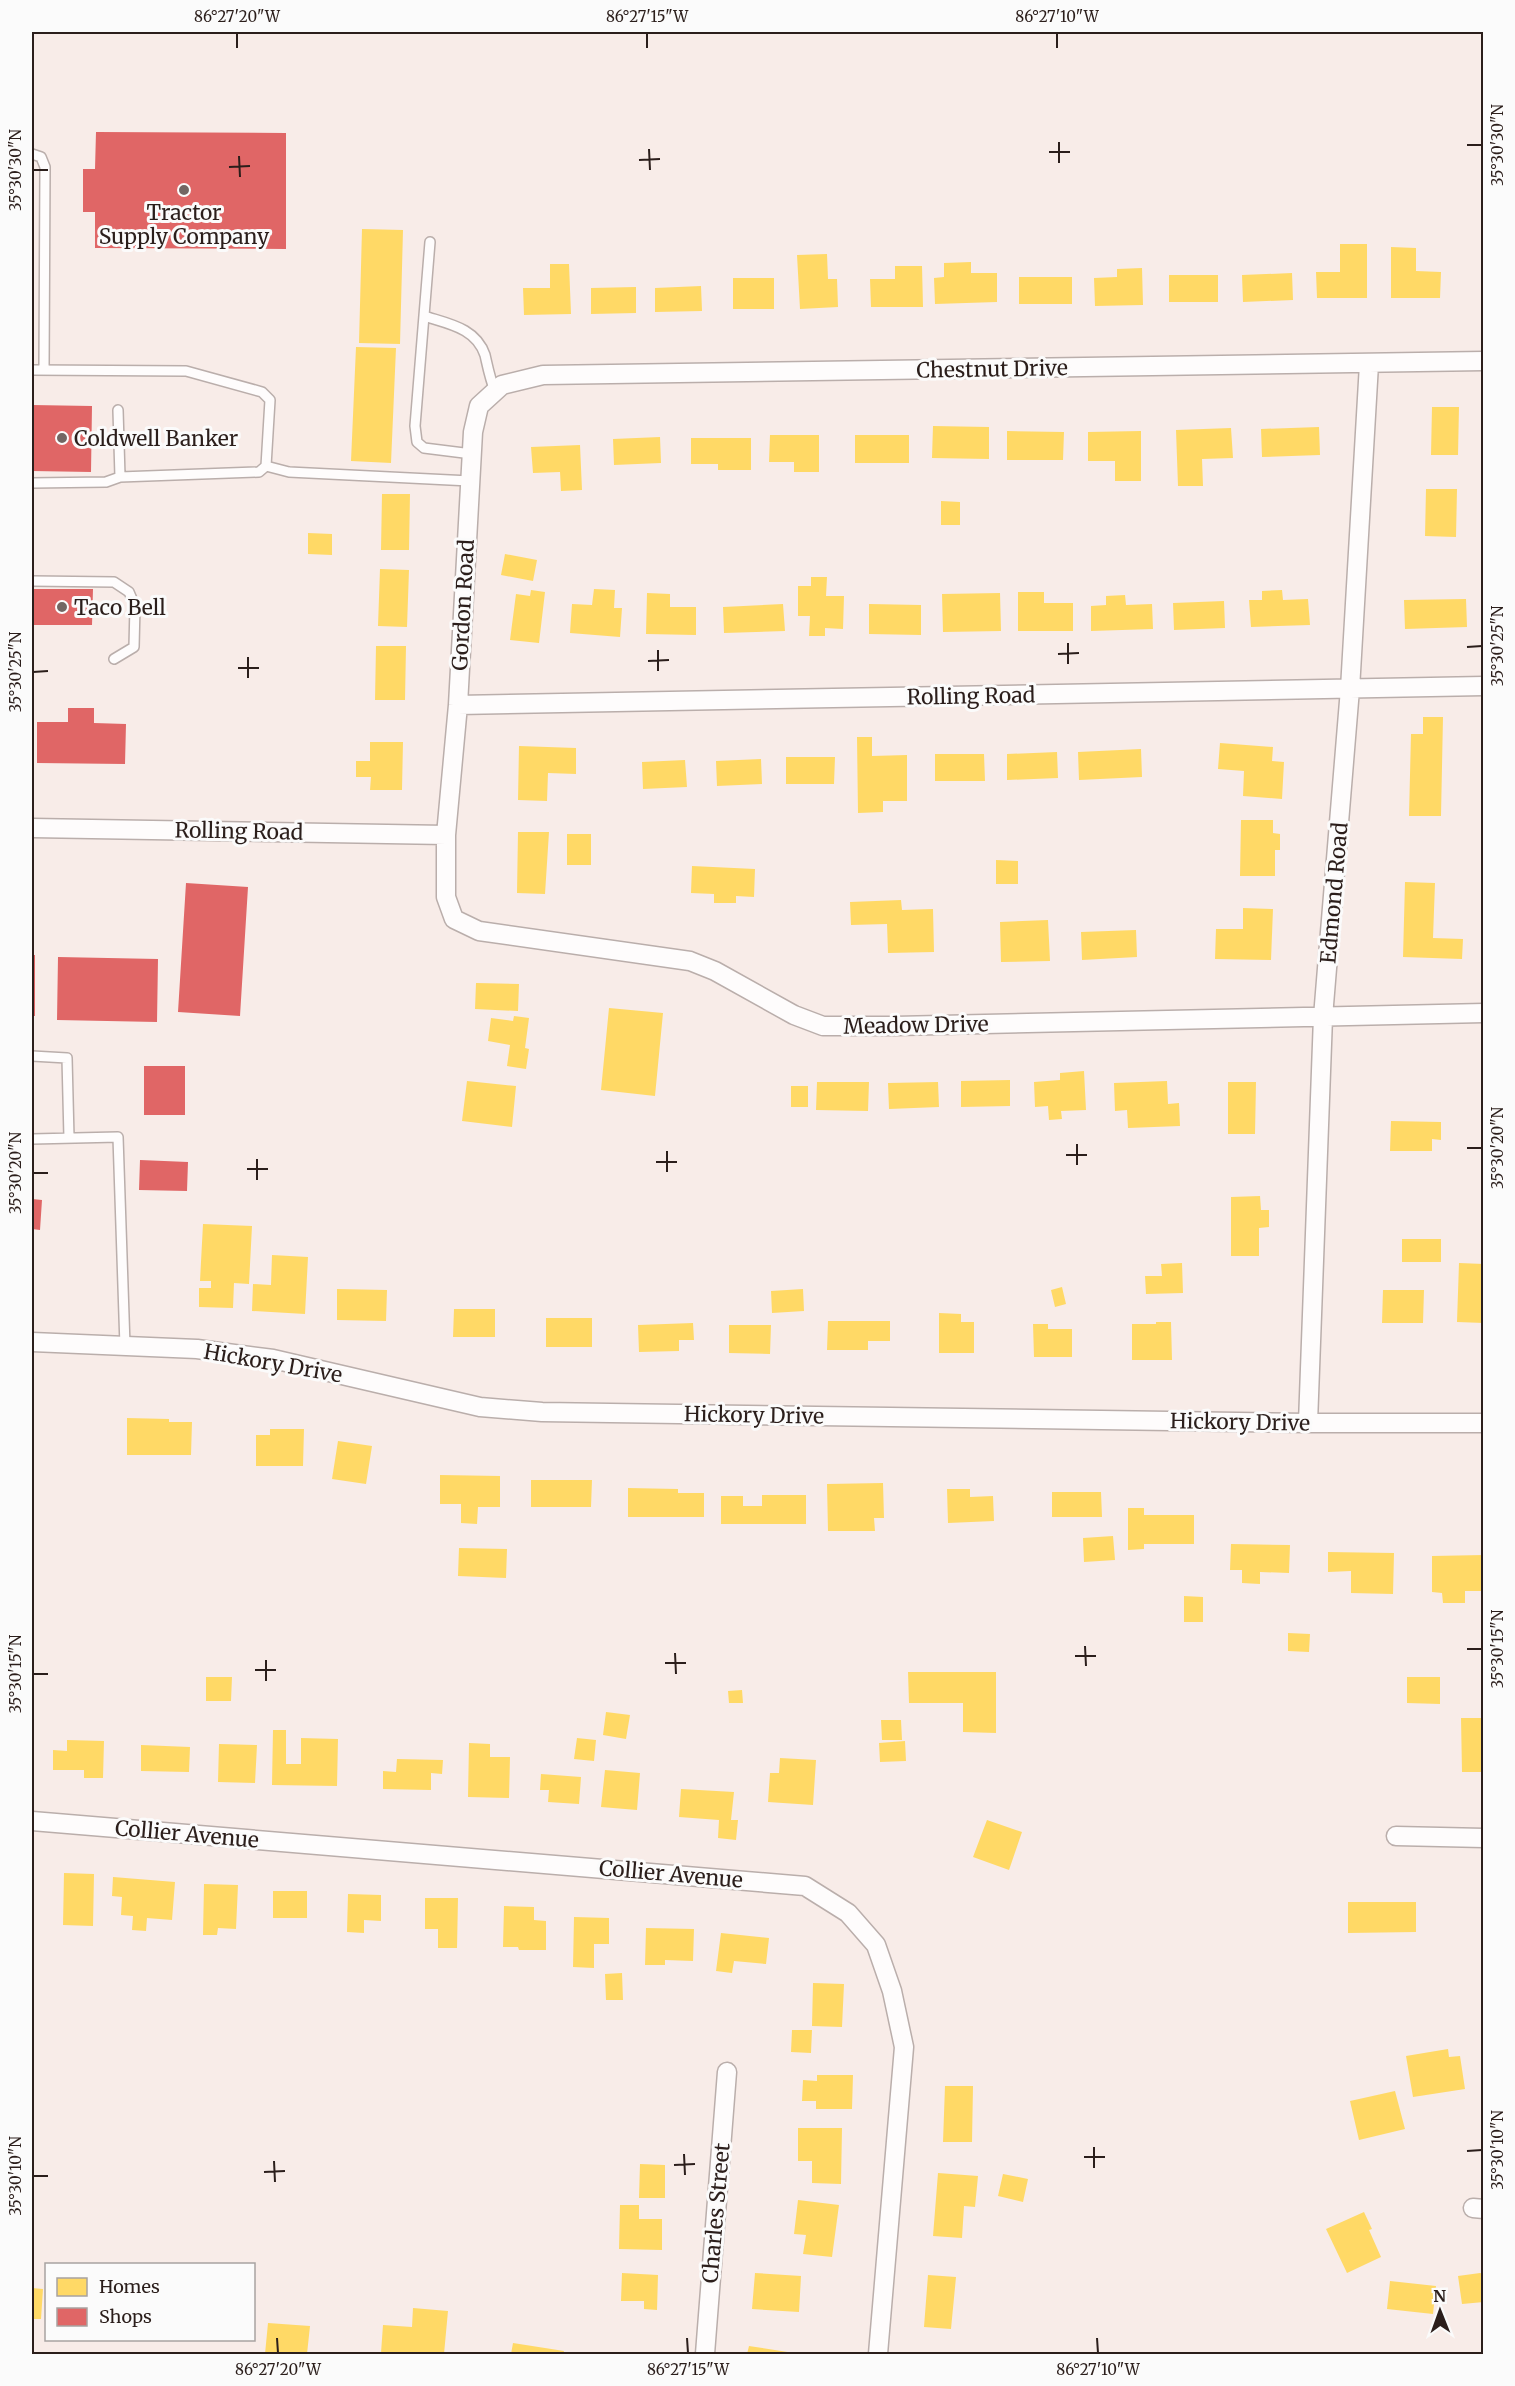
<svg xmlns="http://www.w3.org/2000/svg" width="1515" height="2386" font-family="Merriweather,serif">
<style>
.homes{fill:#ffd966}
.shops{fill:#e06666}
.lines{fill:none;stroke-linecap:round;stroke-linejoin:round}
.lane-casing{stroke:#baaeab;stroke-width:12}
.street-casing{stroke:#baaeab;stroke-width:21}
.lane{stroke:#fefcfc;stroke-width:9}
.street{stroke:#fefcfc;stroke-width:18}
.ticks{fill:none;stroke:#2b1e1b;stroke-width:2}
.poi-dot{fill:#736663;stroke:#fbfbfb;stroke-width:2}
.labels{text-anchor:middle;dominant-baseline:central;stroke-width:6;stroke-linejoin:round;paint-order:stroke}
.poi-label{font-size:21px;fill:#2b1e1b;stroke:#fbfbfb;text-anchor:start}
.street-label{font-size:21px;fill:#2b1e1b;stroke:#fbfbfb}
.neatline{fill:none;stroke:#2b1e1b;stroke-width:2}
.ticks-label{font-size:15px;text-anchor:middle;fill:#2b1e1b}
</style>
<rect width="100%" height="100%" fill="#f8ece8"/>
<path class="homes" d="M362 229 403 230 400 344 359 343Z
M1340 244H1367V298H1317L1316 272H1340Z
M1391 247 1416 248V271L1441 272 1440 298H1391Z
M827 254 828 279H837L838 307 800 309 797 255Z
M971 262V273H997V302L935 304 934 278 944 277V263Z
M550 264H569L571 314 524 315 523 288H550Z
M895 266H922L923 307H871L870 279H895Z
M1142 268 1143 305 1095 306 1094 278 1117 277V269Z
M1292 273 1293 300 1243 302 1242 275Z
M1169 275H1218V302H1169Z
M1019 277H1072V304H1019Z
M733 278H774V309H733Z
M701 286 702 311 655 312V288Z
M636 287V313L591 314V288Z
M356 347 396 348 391 463 351 461Z
M1432 407H1459L1458 455H1431Z
M933 426 989 427V459L932 458Z
M1319 427 1320 455 1262 457 1261 429Z
M1231 428 1233 458 1202 459 1203 486H1178L1176 430Z
M1007 431 1064 432 1063 460H1007Z
M1141 431V481H1115V461H1088V432Z
M770 435H819V472H794V462H769Z
M855 435H909V463H855Z
M660 437 661 463 614 465 613 439Z
M691 438H751V470H718V464H691Z
M580 445 582 490 561 491 560 472 533 473 531 447Z
M1426 489H1457L1456 537 1425 536Z
M382 494H410L409 550H381Z
M941 501 960 502V525H941Z
M308 533 332 534V555L308 554Z
M505 554 537 560 533 581 501 575Z
M380 569 409 570 407 627 378 626Z
M811 577H827L826 596H844L843 629 825 628V636H809L810 616H798V586H811Z
M594 589 615 590 614 608H622L620 637 570 633 572 604 592 605Z
M531 590 545 592 539 643 510 640 516 594 530 596Z
M1282 590 1283 600 1308 599 1310 625 1251 627 1249 600H1262V591Z
M1018 592H1044V603H1073V631H1018Z
M647 593 670 594V607H696V635L646 634Z
M1000 593 1001 631 943 632 942 594Z
M1125 595 1126 605 1152 604 1153 629 1091 631V606L1106 605V596Z
M1466 599 1467 627 1405 629 1404 600Z
M1224 601 1225 628 1174 630 1173 603Z
M783 604 785 631 724 633 723 607Z
M869 604 921 605V635L869 634Z
M376 646H406L405 700H375Z
M1423 717H1443L1441 816H1409L1411 734H1423Z
M857 737H872V756L907 755V801H883V812L858 813Z
M370 742H403L402 790H370L371 777H356V761H370Z
M1220 743 1273 747 1272 761 1284 762 1282 799 1243 796 1244 771 1218 769Z
M519 746 576 748V774L548 773 547 801 518 800Z
M1141 749 1142 777 1079 780 1078 752Z
M1057 752 1058 778 1007 780V754Z
M935 754H984L985 781H935Z
M786 757H835L834 784H786Z
M761 759 762 784 717 786 716 761Z
M685 760 687 787 643 789 642 762Z
M1241 820H1273V833L1280 834V850H1275V876H1240Z
M518 832H549L545 894 517 893Z
M567 834H591V865H567Z
M996 860 1018 861V884H996Z
M692 866 755 869 754 897 736 896V903H714V894L691 893Z
M1405 882 1435 883 1433 938 1463 939 1462 959 1403 957Z
M901 900 902 910 933 909 934 952 888 953 887 924 851 925 850 902Z
M1243 908 1273 909 1271 960 1215 959 1216 929H1243Z
M1048 920 1050 961 1001 962 1000 922Z
M1136 930 1137 957 1082 960 1081 932Z
M476 983 519 984 518 1011 475 1009Z
M609 1008 663 1013 655 1096 601 1090Z
M514 1016 529 1018 525 1048 529 1049 526 1069 507 1066 510 1045 488 1041 491 1018 513 1021Z
M1084 1071 1086 1110 1061 1111 1062 1119 1049 1120 1048 1106 1035 1107 1034 1082 1060 1080V1073Z
M1010 1080V1106L961 1107V1081Z
M467 1081 516 1086 512 1127 462 1121Z
M1167 1081 1168 1104 1179 1103 1180 1126 1128 1128 1127 1110 1115 1111 1114 1083Z
M817 1082H869L868 1111 816 1110Z
M938 1082 939 1107 889 1109 888 1083Z
M1228 1082H1256L1255 1134H1228Z
M791 1086H808V1107H791Z
M1391 1121 1441 1122V1140L1432 1139V1151H1390Z
M1260 1196 1261 1210H1269V1227L1259 1228V1256H1231V1197Z
M203 1224 252 1226 249 1284 234 1283 233 1308 199 1307V1288H211V1281H200Z
M1402 1239H1441V1262H1402Z
M272 1255 308 1257 305 1314 252 1311 253 1284 271 1285Z
M1182 1263 1183 1293 1146 1294 1145 1276H1162L1161 1264Z
M1459 1263 1484 1264V1323L1457 1322Z
M1062 1287 1066 1304 1055 1307 1051 1290Z
M337 1289 387 1290 386 1321 337 1320Z
M803 1289 804 1311 772 1313 771 1291Z
M1383 1290H1424L1423 1323H1382Z
M454 1309H495V1337H453Z
M939 1313 961 1314V1322H974V1353H939Z
M546 1318H592V1347H546Z
M828 1321H890V1341H868V1350H827Z
M1156 1322H1171L1172 1360H1132V1324H1156Z
M693 1323 694 1340H679V1351L639 1352 638 1325Z
M1033 1324H1048V1329H1072V1357H1034Z
M729 1325H771L770 1354 729 1353Z
M127 1418 169 1419V1422H192L191 1455H127Z
M270 1429H304L303 1466H256V1435H270Z
M338 1441 372 1446 366 1484 332 1479Z
M440 1475 500 1476V1507H478L477 1524 461 1523V1504H440Z
M531 1480H592L591 1507H531Z
M883 1483 884 1518H874L875 1531H828L827 1484Z
M628 1488 678 1489V1493H704V1517H628Z
M947 1489H970V1497L993 1496 994 1521 948 1523Z
M1052 1492H1101L1102 1517H1052Z
M762 1495H806V1524H721V1496H743V1506H762Z
M1128 1508H1144V1515H1194V1544H1144V1549L1128 1550Z
M1113 1536 1115 1560 1084 1562 1083 1538Z
M1231 1544 1290 1545 1289 1573 1260 1572V1584L1242 1583V1570H1230Z
M459 1548 507 1549 506 1578 458 1576Z
M1328 1552 1394 1553 1393 1594 1351 1593V1571L1328 1572Z
M1484 1555V1591H1465V1603H1443L1442 1593 1432 1592V1556Z
M1184 1596 1203 1597V1622H1184Z
M1288 1633 1310 1634 1309 1652 1288 1651Z
M908 1672H996V1733L963 1732V1703H909Z
M206 1677H232L231 1701H206Z
M1407 1677H1440V1704L1407 1703Z
M742 1690 743 1703H729L728 1691Z
M606 1712 630 1715 626 1739 603 1735Z
M1461 1718H1484V1772H1462Z
M881 1720H901L902 1740H882Z
M273 1730H286V1764H301V1738L338 1739 337 1786 272 1785Z
M577 1738 596 1740 594 1761 574 1759Z
M67 1740 104 1741 103 1778H84V1770H53V1750L67 1751Z
M905 1741 906 1761 880 1762 879 1743Z
M469 1743 490 1744V1757H510L509 1798 468 1797Z
M219 1744 257 1745 255 1783 218 1782Z
M141 1745 190 1747 189 1772 141 1771Z
M780 1758 816 1760 813 1805 768 1802 770 1773H779Z
M397 1759 443 1760 442 1774 431 1773V1790L383 1789V1771L396 1772Z
M605 1770 640 1773 637 1810 601 1807Z
M541 1774 581 1777 579 1804 548 1802 549 1790H540Z
M681 1789 734 1792 731 1820H738L736 1840 718 1838 719 1820 679 1817Z
M987 1820 1022 1832 1009 1870 973 1857Z
M64 1873 94 1874 93 1926 63 1925Z
M113 1877 175 1882 172 1920 147 1918 146 1931 132 1930 133 1916 121 1915 122 1897 112 1896Z
M204 1884 238 1885 236 1929 218 1928 217 1935H203Z
M273 1891H307V1918H273Z
M348 1894 381 1895V1921L364 1920V1933L347 1932Z
M425 1898H458L457 1948H438V1929H425Z
M1348 1902H1416V1932L1348 1933Z
M504 1906 534 1907V1920L546 1921V1950H519L518 1947H503Z
M574 1917 609 1918V1944H594V1968L573 1967Z
M646 1928 694 1929 693 1961 665 1960V1965H645Z
M721 1933 769 1938 766 1964 734 1961 732 1973 716 1971Z
M622 1973 623 2000H606L605 1974Z
M813 1983 844 1984 842 2027 812 2026Z
M792 2030H812L811 2053 791 2052Z
M1448 2049 1449 2057 1460 2056 1465 2089 1413 2097 1406 2056Z
M817 2075H853L852 2109H816V2101H802L803 2080 817 2081Z
M945 2086H973L972 2142H943Z
M1395 2091 1405 2129 1359 2140 1350 2101Z
M798 2128H842L841 2184 812 2183V2161H798Z
M640 2164 665 2165V2198H639Z
M938 2173 978 2176 975 2207 964 2206 962 2238 933 2236Z
M1003 2174 1028 2179 1023 2202 998 2196Z
M798 2200 839 2205 832 2257 803 2254 806 2235 794 2234Z
M620 2205H639V2219H662V2250L619 2249Z
M1364 2212 1372 2229 1369 2230 1381 2257 1347 2273 1326 2229Z
M622 2273 658 2275 657 2310 644 2309V2301H621Z
M755 2273 801 2276 799 2312 752 2309Z
M1480 2273 1484 2274V2302L1462 2304 1458 2276Z
M928 2275 956 2277 951 2329 924 2327Z
M1390 2281 1436 2286 1433 2314 1387 2309Z
M32 2288 43 2289 41 2319H32Z
M413 2308 448 2311 444 2354 381 2353 383 2325 412 2327Z
M268 2323 310 2326 307 2354H265Z
M513 2343 564 2351 563 2354H511Z
M749 2346 794 2353 793 2354H747Z"/>
<path class="shops" d="M96 132 286 133V249L95 248V212H83V169H95Z
M32 405 92 406 91 472 32 471Z
M32 589H93L92 625H32Z
M68 708H94V723L126 724 125 764 37 763V722H68Z
M186 883 248 887 240 1016 178 1012Z
M32 955H35V1016H32Z
M58 957 158 959 157 1022 57 1020Z
M144 1066H185V1115H144Z
M140 1160 188 1162 187 1191 139 1190Z
M32 1199 42 1200 40 1230 32 1229Z"/>
<g class="lines">
<defs>
<path id="lane" d="M32 154 41 157 45 167 44 370
M430 242 415 426 417 442 424 448 472 454
M424 316C449 324 476 328 485 355 488 368 490 379 495 391
M32 370 186 371 262 392 270 400 266 466 259 472 120 477 106 482 32 483
M118 410 120 477
M266 466 289 472 470 481
M32 581 114 582 129 592 135 606 134 647 114 659
M32 1056 67 1058 69 1138
M32 1139 118 1137 125 1346"/>
<path id="street" d="M1484 361 543 375 502 385 479 406 473 432 458 705 446 835V897L454 919 479 931 690 961 715 971 794 1015 823 1026H895L1484 1013
M458 705 1484 686
M32 828 446 835
M32 1342 197 1349 273 1359 480 1407 542 1412 1308 1423H1484
M1308 1423 1323 1017 1350 689 1369 364
M32 1821 805 1886 848 1913 876 1945 892 1991 904 2047 878 2354
M1396 1836 1484 1838
M1473 2208 1484 2209
M705 2354 727 2072"/>
</defs>
<use href="#lane" class="lane-casing"/>
<use href="#street" class="street-casing"/>
<use href="#lane" class="lane"/>
<use href="#street" class="street"/>
</g>
<path class="ticks" d="M237 33V48M647 33V48M1057 33V48M1059 142V163M1467 145H1482M649 149 650 170M1049 152H1070M239 156 240 177M639 160 660 159M229 167 250 166M33 170H48M1068 643V664M1467 647 1482 646M658 650V671M1058 654 1079 653M248 657V678M648 661 669 660M238 668H259M33 672 48 671M1077 1144V1165M1467 1148H1482M667 1151V1172M1066 1155H1087M257 1159V1180M656 1162H677M247 1169H268M33 1173H48M1085 1646 1086 1666M1467 1649H1482M675 1653 676 1674M1075 1656H1096M266 1660V1681M665 1663H686M255 1670H276M33 1674H48M1094 2147V2168M1467 2151 1482 2150M684 2154 685 2175M1084 2157H1105M274 2161 275 2182M674 2165 695 2164M264 2172 285 2171M33 2176H48M277 2338 278 2353M687 2338 688 2353M1097 2338 1098 2353"/>
<g class="poi-dot">
<circle cx="184" cy="190" r="6"/>
<circle cx="62" cy="438" r="6"/>
<circle cx="62" cy="607" r="6"/>
</g>
<g class="labels">
<g class="poi-label">
<text x="184" y="212" text-anchor="middle">Tractor<tspan x="184" dy="24">Supply Company</tspan></text>
<text x="74" y="438">Coldwell Banker</text>
<text x="74" y="607">Taco Bell</text>
</g>
<g class="street-label">
<text transform="translate(992 369) rotate(-1)">Chestnut Drive</text>
<text transform="translate(463 605) rotate(-87)">Gordon Road</text>
<text transform="translate(971 696) rotate(-1)">Rolling Road</text>
<text transform="translate(239 831) rotate(1)">Rolling Road</text>
<text transform="translate(1334 893) rotate(-85)">Edmond Road</text>
<text transform="translate(916 1025) rotate(-1)">Meadow Drive</text>
<text transform="translate(273 1363) rotate(10)">Hickory Drive</text>
<text transform="translate(754 1415) rotate(1)">Hickory Drive</text>
<text transform="translate(1240 1422) rotate(1)">Hickory Drive</text>
<text transform="translate(187 1834) rotate(5)">Collier Avenue</text>
<text transform="translate(671 1874) rotate(5)">Collier Avenue</text>
<text transform="translate(716 2213) rotate(-85)">Charles Street</text>
</g>
</g>
<rect width="1515" height="2386" fill="none" stroke="#fbfbfb" stroke-width="66"/>
<rect x="45" y="2263" width="210" height="78" fill="#fbfbfb" stroke="#a8a3a1" stroke-width="1.5"/>
<rect x="57" y="2278" width="30" height="18" fill="#ffd966" stroke="#a8a3a1" stroke-width="1.5"/>
<text x="99" y="2293" font-size="18" fill="#2b1e1b">Homes</text>
<rect x="57" y="2308" width="30" height="18" fill="#e06666" stroke="#a8a3a1" stroke-width="1.5"/>
<text x="99" y="2323" font-size="18" fill="#2b1e1b">Shops</text>
<g transform="translate(1440 2311) rotate(359)" stroke="#fbfbfb" stroke-width="4.5" paint-order="stroke">
<path d="M0-4.5L10 22L0 15L-10 22Z" fill="#2b1e1b"/>
<text y="-9" font-size="16" font-weight="bold" text-anchor="middle" fill="#2b1e1b">N</text>
</g>
<rect x="33" y="33" width="1449" height="2320" class="neatline"/>
<g class="ticks-label">
<text x="237" y="22">86°27'20"W</text>
<text x="647" y="22">86°27'15"W</text>
<text x="1057" y="22">86°27'10"W</text>
<text transform="translate(1498 145) rotate(-90)" y="5">35°30'30"N</text>
<text transform="translate(16 170) rotate(-90)" y="5">35°30'30"N</text>
<text transform="translate(1498 646) rotate(-90)" y="5">35°30'25"N</text>
<text transform="translate(16 672) rotate(-90)" y="5">35°30'25"N</text>
<text transform="translate(1498 1148) rotate(-90)" y="5">35°30'20"N</text>
<text transform="translate(16 1173) rotate(-90)" y="5">35°30'20"N</text>
<text transform="translate(1498 1649) rotate(-90)" y="5">35°30'15"N</text>
<text transform="translate(16 1674) rotate(-90)" y="5">35°30'15"N</text>
<text transform="translate(1498 2150) rotate(-90)" y="5">35°30'10"N</text>
<text transform="translate(16 2176) rotate(-90)" y="5">35°30'10"N</text>
<text x="278" y="2375">86°27'20"W</text>
<text x="688" y="2375">86°27'15"W</text>
<text x="1098" y="2375">86°27'10"W</text>
</g>
</svg>
